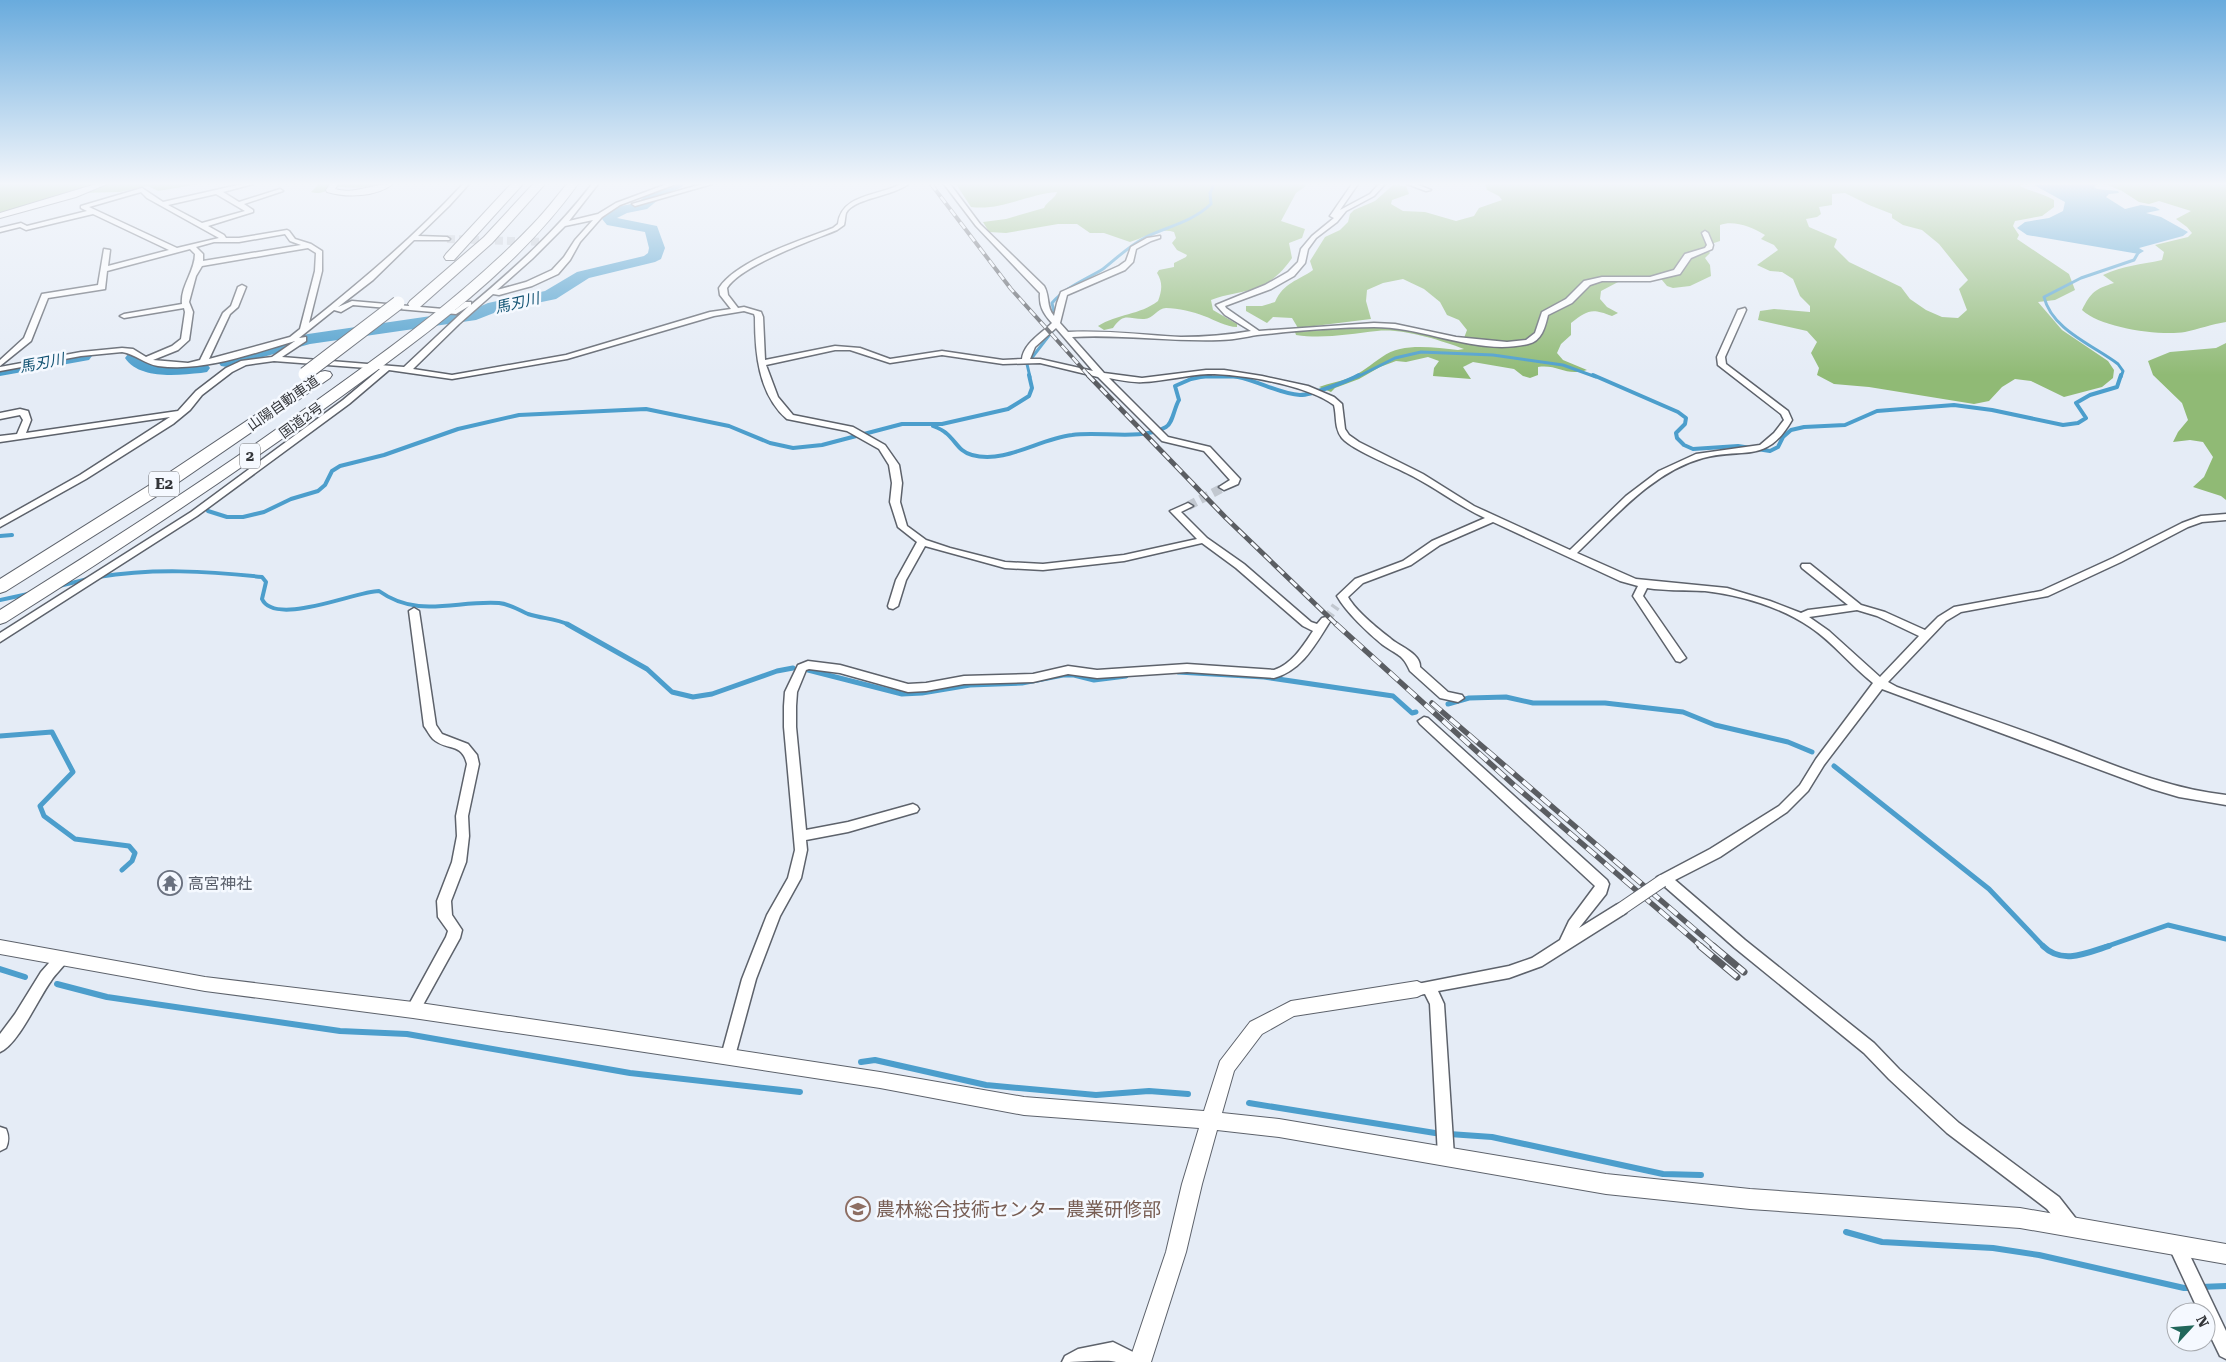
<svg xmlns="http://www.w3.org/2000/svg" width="2226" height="1362" font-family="'Roboto Serif','Noto Sans JP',serif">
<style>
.forest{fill:#90ba75;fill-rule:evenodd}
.water{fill:#4c9ecc}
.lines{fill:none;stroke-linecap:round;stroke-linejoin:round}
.stream-far3{stroke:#4c9ecc;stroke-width:3}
.stream-far2{stroke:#4c9ecc;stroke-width:4}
.stream-far1{stroke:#4c9ecc;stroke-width:5}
.stream{stroke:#4c9ecc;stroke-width:6}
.river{fill:#4c9ecc;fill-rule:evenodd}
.minor-tunnel-far1{stroke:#c2c8d0;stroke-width:8;stroke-dasharray:8 4;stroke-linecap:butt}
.minor-tunnel{stroke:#c2c8d0;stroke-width:9;stroke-dasharray:9 5;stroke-linecap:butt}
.minor-casing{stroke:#5d626b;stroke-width:3}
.tertiary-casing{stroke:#5d626b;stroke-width:2}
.trunk-casing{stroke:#5d626b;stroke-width:2}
.motorway-casing{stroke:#5d626b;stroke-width:2}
.minor{fill:#fff;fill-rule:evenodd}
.tertiary{fill:#fff;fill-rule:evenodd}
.trunk{fill:#fff;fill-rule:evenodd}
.motorway{fill:#fff;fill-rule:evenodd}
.rail-far3-casing{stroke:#5a5d62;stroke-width:4}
.rail-far2-casing{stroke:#5a5d62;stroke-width:5}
.rail-far1-casing{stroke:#5a5d62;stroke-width:5.5}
.rail-casing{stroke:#5a5d62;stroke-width:7}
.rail-far3{stroke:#f5f9ff;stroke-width:2.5;stroke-dasharray:8;stroke-linecap:butt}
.rail-far2{stroke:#f5f9ff;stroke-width:3;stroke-dasharray:9;stroke-linecap:butt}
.rail-far1{stroke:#f5f9ff;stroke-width:4;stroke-dasharray:12;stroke-linecap:butt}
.rail{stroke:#f5f9ff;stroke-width:5;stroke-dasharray:16;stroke-linecap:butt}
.minor-bridge-casing{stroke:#5d626b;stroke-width:14;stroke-linecap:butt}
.motorway-bridge-casing{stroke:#5d626b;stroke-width:15;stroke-linecap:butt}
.minor-bridge{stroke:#fff;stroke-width:12}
.motorway-bridge{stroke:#fff;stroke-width:13}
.labels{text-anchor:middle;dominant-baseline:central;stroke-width:5;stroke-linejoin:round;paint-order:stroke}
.far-street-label{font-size:14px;fill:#34363a;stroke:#f5f9ff}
.far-water-label{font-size:15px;font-style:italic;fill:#145474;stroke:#f5f9ff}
.shield{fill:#f5f9ff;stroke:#6e7075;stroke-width:1}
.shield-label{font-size:15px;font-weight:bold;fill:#34363a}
.worship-label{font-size:16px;fill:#5b616d;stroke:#f5f9ff;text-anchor:start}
.near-education-label{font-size:19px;fill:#785e54;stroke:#f5f9ff;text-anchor:start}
</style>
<rect width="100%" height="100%" fill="#e5ecf6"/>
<path class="forest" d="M0 184H200L158 191 148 186 120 192 77 193 0 218Z
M319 184H381C364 188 359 188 342 187 330 186 325 196 311 192Z
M956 184H1304L1306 186 1296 193 1281 221 1305 229 1302 238 1289 243 1292 258C1285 269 1270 284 1257 288 1241 293 1226 294 1211 300L1213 310 1237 324V327C1226 327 1215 320 1204 316 1194 312 1178 308 1166 308 1157 308 1153 320 1143 319 1128 319 1124 312 1113 328L1104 330 1098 326C1117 314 1140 315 1158 301 1162 290 1163 283 1157 273L1159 270 1174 267V263L1186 257 1187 255 1177 250 1172 243 1176 238 1174 232C1160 227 1143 238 1130 242L1104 233H1090L1077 224H1058L1006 233 989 232 983 222 1006 219 1044 208C1047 201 1056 198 1057 192 1028 194 1001 211 971 207Z
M1485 184H2023L2020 186C2032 192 2042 193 2054 200V207L2042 216 2015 221 2013 226 2019 235 2017 239 2069 274 2075 290 2055 300 2038 302 2062 330 2108 361 2114 370 2113 378 2102 387 2064 397 2031 381 2015 379 2002 387 1989 401 1974 404 1869 387 1834 384 1817 375 1819 368 1811 353 1817 342 1807 331 1758 320 1760 311 1774 309 1810 312V306L1800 296 1793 279 1782 272 1770 271 1757 265 1778 250 1774 245 1761 239 1765 235C1752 227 1734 220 1720 225V241L1705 246 1710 253 1705 258 1710 265 1711 276 1690 286 1673 288 1667 286 1662 280 1653 276 1641 278 1621 276 1620 281 1601 291 1600 299 1607 307 1618 313 1612 316C1591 308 1588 310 1571 323V335L1561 344 1557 353 1563 360 1587 370C1566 377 1558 364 1538 367V375L1530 378 1523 376 1514 369 1473 362 1463 367 1471 379 1433 376 1434 368 1439 361 1428 357 1406 362 1396 361 1380 367 1359 379 1335 388 1331 392 1319 387C1329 383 1339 382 1349 378 1362 373 1371 364 1382 357 1403 342 1434 348 1458 350L1464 349C1440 340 1402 328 1377 331 1350 334 1323 339 1296 335L1295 332 1382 326 1457 340 1464 338 1467 330 1459 320 1447 315 1440 302 1424 289 1403 279 1383 283 1367 290 1366 301 1371 319 1298 328 1292 318 1273 317 1267 323 1246 311V306H1262L1275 302C1284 282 1298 281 1313 270L1310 261 1325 237 1340 230 1348 222 1350 214 1354 210 1375 201 1393 185 1406 186 1409 194 1392 200 1391 204 1403 211 1425 212 1456 221 1474 216 1479 208 1502 200 1499 196 1487 190ZM1845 193 1869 205 1892 214V218L1903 225 1922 230 1939 244 1968 280 1959 289 1967 310 1958 318 1942 317 1926 310 1910 299 1901 287 1849 262 1834 247 1837 239 1809 227 1806 219 1817 217 1821 214 1819 207 1832 205V194Z
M2105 184H2226V322C2212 324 2199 329 2185 332 2159 336 2101 328 2082 310 2091 292 2095 289 2114 283L2103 275C2124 265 2140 265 2162 260L2164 252 2155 245 2188 237 2192 233 2187 227 2176 219 2191 211 2159 201 2149 204 2139 202 2122 191Z
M2226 343V500L2221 496 2193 487 2204 477 2213 457 2203 442 2190 440 2173 442 2178 432 2188 420 2182 403 2153 375 2148 361 2170 352 2216 348Z"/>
<path class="water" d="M2098 184 2094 187 2097 189 2118 191 2119 193 2109 194 2106 197 2125 209 2141 205 2155 207 2160 210 2146 213 2161 217 2188 232 2183 236 2139 248 2144 251 2139 254 2027 235 2017 228 2025 222 2049 218 2063 211 2065 202 2034 185Z"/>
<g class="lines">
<path class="stream-far3" d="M1055 316 1052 303C1066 287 1085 280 1103 269 1117 258 1130 245 1146 237 1169 226 1192 222 1211 204L1210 193 1214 184
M1030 377 1027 364 1054 329
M1200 377H1238
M1357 377 1395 358 1421 352 1493 355 1563 365 1596 377
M2121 377 2123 371 2118 364C2093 345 2052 330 2044 297L2081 278 2134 260 2138 253 2136 250"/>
<path class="stream-far2" d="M1226 375C1253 377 1277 394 1300 395 1312 395 1348 381 1359 375
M1593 375 1678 412 1686 418 1685 424 1676 433 1677 438 1684 445 1693 449 1738 446 1770 451 1778 447 1783 437 1791 430 1804 427 1845 425 1877 411 1954 405 1992 410 2063 425 2078 423 2086 418 2076 403 2090 395 2117 387 2121 375
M933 426C938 428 943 430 946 433 956 441 959 452 972 455 1006 464 1038 439 1072 435 1100 431 1142 441 1166 427 1173 423 1174 408 1179 400L1175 386 1191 379 1210 375
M208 511 227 517H243L264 512 291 499 318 491 325 485 332 471 340 466 384 455 458 429 519 415 646 409 729 426 770 443 793 448 822 445 902 424H942L1008 409 1029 396 1032 388 1029 375
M0 536 12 535
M98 577C153 568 207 571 262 577L266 582 262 599C275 627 356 591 379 591 418 619 456 600 499 603 510 604 519 610 528 614 543 619 556 618 569 625
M59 586 88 579
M0 600 28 594"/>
<path class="stream-far1" d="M567 624 647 669 672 692 693 697 712 694 777 671 793 668
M808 670 902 694 922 693 970 685 1022 683 1063 675H1074L1094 680 1126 676
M1178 672 1264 677 1393 696 1412 713 1416 712
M1448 704 1469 698 1506 697 1533 703H1605L1683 712 1715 725 1788 742 1812 752
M0 736 52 732 73 772 40 806 44 816 75 839 129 846 135 853 132 861 122 870
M1834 766 1989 889 2044 947
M2105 947 2168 925 2226 939"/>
<path class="stream" d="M2043 946C2062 965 2087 953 2109 946
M0 969 25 977
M57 984 107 997 340 1031 407 1034 630 1073 800 1092
M861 1062 875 1060 986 1085 1096 1095 1149 1091 1188 1094
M1249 1103 1435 1133 1492 1137 1663 1174 1701 1175
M1846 1232 1882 1242 1993 1248 2039 1255 2184 1288H2192
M2200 1287 2226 1286"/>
<path class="river" d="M665 184H684L682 187 664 195 647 209 627 213 617 218 657 226 665 248 661 259 655 262 589 278 556 299 499 311 476 320 310 344 227 367 221 366 218 362 221 358 308 334 472 310 488 303 545 291 577 272 644 256 648 253 649 248 645 232 607 225 602 219C608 203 627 208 639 201 648 195 655 188 665 184Z
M83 351 89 352 92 356 89 360 0 376V366Z
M134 353 157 363H201L207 364 210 368 207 372 201 373C178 375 140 380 125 358L128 354Z"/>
<path class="minor-tunnel-far1" d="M447 239 544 242"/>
<path class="minor-tunnel" d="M1188 506 1224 487
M1326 620 1336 606"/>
<defs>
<path id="minor" d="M242 184H253L223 192 239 202 280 189 283 191 244 204 253 210V212L208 226 224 235 226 238H239L287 230 289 231 295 239 311 244 322 251V271L309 323C364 279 416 235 463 184H469L449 206 418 236 447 237 450 239 449 240H414L373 280 338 307 352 301 455 310 465 302H471V305C516 267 557 230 592 184H598L569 221 598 214 616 203 667 184H676L620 205 602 217 580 242 570 260 558 274 532 286 499 295 493 294 459 324 413 369 452 375 566 355 710 312 731 309 720 295 719 288C737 260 802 240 833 228L838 224C841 194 879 196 901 184H908C894 196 854 198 846 213 845 217 845 221 844 225L837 230C811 241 741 265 727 288L728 295 738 308 744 307 761 312 763 317 765 360 835 346 860 348 890 359 942 351 1003 360 1022 359C1024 343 1041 334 1052 323 1043 313 1039 306 1040 293L976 226 944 184H950L980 224 1044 286C1050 296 1046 307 1054 316L1057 303 1061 292 1119 266 1126 261 1131 247 1147 238 1160 236V238L1151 241 1136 249 1133 262 1125 270 1067 295 1060 323 1068 332C1106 330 1143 335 1181 337 1205 337 1228 335 1251 331L1225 315 1216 305 1265 285 1288 272 1298 262 1301 249 1312 236 1334 218 1330 216 1352 184H1358L1340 210 1370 194 1379 184H1385L1374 196 1346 211 1337 222 1316 238 1308 249 1305 263 1294 276 1271 289 1225 306 1226 308 1259 331 1374 323 1395 324 1456 337 1507 342 1526 340 1535 333 1542 312 1566 299 1584 281 1602 277H1650L1674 270 1685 254 1705 248 1707 245 1702 233 1705 231 1708 233 1713 245 1712 249 1691 258 1680 274 1650 281H1602L1590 285 1572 303 1548 315C1545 327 1542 341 1528 344 1478 356 1425 327 1374 327 1338 327 1294 331 1257 335 1245 337 1232 340 1220 340 1170 342 1121 334 1072 337L1104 373 1142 378 1206 370H1224L1262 376 1308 386 1334 397 1342 404 1345 429 1349 435 1359 442 1423 474 1474 506 1570 550 1626 496 1659 471 1696 454 1760 445 1774 433 1784 420 1781 414 1718 365 1717 357 1738 310 1745 308 1746 310 1725 357 1726 364 1788 411 1792 420C1766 465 1744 447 1703 458 1652 472 1614 518 1577 553L1636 579 1727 588 1770 601 1801 613 1808 610 1848 605 1802 568 1801 566 1802 564H1810L1861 605 1885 612 1925 630 1938 617 1954 607 2041 591 2113 558 2182 523 2201 516 2226 514V520L2202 522 2188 527 2121 562 2048 596 1961 612 1946 621 1888 682 1897 687C1947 705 1998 721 2048 740 2107 762 2163 788 2226 795V805L2179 797 2152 789 1882 689 1824 765 1808 791 1787 812 1720 857 1675 880 1745 940 1874 1043 1899 1069 1959 1123 2059 1197 2077 1220 2079 1226 2077 1232 2071 1234 2065 1232 2047 1209 1947 1133 1889 1079 1864 1053 1735 948 1664 886 1657 885 1655 881 1657 877 1710 849 1779 806 1800 785 1816 759 1873 683C1851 666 1834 643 1810 627 1781 607 1740 595 1705 591 1686 590 1666 591 1647 588L1643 596 1686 658 1680 662 1676 661 1633 596 1638 586 1620 581 1493 522 1440 545 1411 565 1363 583 1348 597C1356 611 1377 628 1390 638 1398 646 1421 653 1420 667L1448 692 1462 695 1464 698 1458 702 1440 698 1410 671C1403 654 1397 655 1383 645 1368 633 1346 612 1337 596L1355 579 1403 561 1432 541 1485 518C1461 507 1440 491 1416 478 1399 468 1353 451 1342 438 1334 428 1337 416 1334 405 1307 385 1242 374 1208 374 1187 375 1165 381 1143 382 1132 383 1120 380 1109 378L1168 437 1210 447 1240 479 1238 484 1224 490 1219 487 1230 480 1204 451 1162 441 1098 377 1040 363 1003 364 942 355 890 363 850 350H835L766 365 778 397 793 415 853 427 885 445 899 465 902 483 900 502 907 526 926 540 950 548 1005 562 1043 564 1124 555 1197 539 1170 511 1188 503 1193 506 1181 512 1207 538 1244 564 1311 622 1317 624 1322 618 1326 617 1331 620C1316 643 1303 670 1274 678L1187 672 1097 678 1068 674 1033 682 964 684 926 691 908 692 840 673 809 669 806 670 797 692 796 706V727L806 830 848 822 913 804 917 806 919 809 917 812 848 832 806 840 807 850 801 878 780 916 756 979 735 1056 733 1061 728 1063 723 1061 721 1056 742 979 767 915 788 878 795 850 784 727V706L785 692 798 665 808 661 840 665 908 684 926 683 964 676 1033 674 1068 666 1097 670 1187 664 1274 670C1292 664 1303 646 1313 631L1303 626 1236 568 1202 543 1124 561 1043 570 1005 568 925 546 906 580 898 606 893 609 889 608 888 606 896 580 917 542 898 527 890 502 892 483 889 465 879 449 847 431 787 419C758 394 755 352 755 317L754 314 744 311 714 316 567 359 452 379 389 370 349 404 197 516 0 642V633L191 512 343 400 380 369 274 361 246 365 232 372 202 395 190 410 173 424 86 479 0 527V520L80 475 170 417 0 442V436L17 434 23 420 20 415 0 419V413L20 409 28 411 31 420 26 433 178 411 196 391 226 368 241 361 272 357 295 341C250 354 205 372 158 366 145 364 135 354 122 352L81 356 0 371V367L81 352 122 348 133 349 146 357 172 346 181 339 185 312 184 308 124 318 120 316 124 314 182 304C180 287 195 271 195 254L190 249 107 271 105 289 48 298 31 341 0 366V360L24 338 42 294 98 285 104 249 110 250 108 266 169 250 93 214 26 230 20 227 0 232V228L21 223 27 226 87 211 81 208V206L142 188 163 202ZM141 192 147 198 219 238 177 248 89 207ZM216 194 245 211 202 223 168 205ZM593 220 575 240 564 257 552 270 526 282 497 290 532 259 565 226ZM285 234 290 241 301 245 203 261V254L196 247 214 242H239ZM308 248 316 253 315 271 300 329 290 337 209 359 230 314 238 307 246 287 242 285 238 287 231 306 223 313 200 360 188 363 153 360 178 350 189 340 193 312 189 302 196 276 202 266ZM353 305 456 314 469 306 404 367 282 357 306 341V337L299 338 334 310 341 312ZM1056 328 1093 371 1040 359H1030L1035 347ZM1857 610 1877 616 1919 636 1880 677 1829 631 1809 617Z
M702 184H712L635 206 632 204Z
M1407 184H1416L1431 190 1426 191Z
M414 608 419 611 436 725 442 734 468 744 477 755 479 764 468 816 469 836 466 862 451 901 452 915 462 930 460 938 418 1014 413 1016 408 1014 406 1010 446 937 448 931 438 917 437 901 452 862 457 836 456 816 467 764C462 742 446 751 433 739 430 736 427 730 424 726L409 611Z
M1424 717 1428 718 1607 880 1609 884 1606 894 1579 928 1616 905 1621 903 1626 905 1628 909 1626 913 1542 966 1509 978 1438 991 1444 1004 1454 1156 1452 1161 1446 1164 1440 1161 1438 1156 1430 1004 1425 994 1417 995 1412 993 1410 989 1412 985 1509 966 1532 958 1560 940 1569 921 1595 886 1420 724 1418 721Z
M61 953 66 955 68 959C64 967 56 973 51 981 39 997 18 1045 0 1052V1034L15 1014 41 972 56 955Z
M0 1127 6 1129C9 1136 9 1141 6 1148L0 1151Z
M2176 1237 2182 1239 2226 1331V1359L2220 1356 2206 1327V1312H2199L2168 1245 2170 1239Z
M1113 1342 1141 1356 1144 1362H1116C1111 1359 1072 1362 1062 1362L1065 1356 1078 1349Z"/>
<path id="tertiary" d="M96 184H107L76 197 0 218V213Z
M330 184H338L335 189C355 195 373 183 393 184 376 197 347 198 327 192L326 190Z
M0 940 205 977 413 1002 605 1030 880 1072 1024 1097 1204 1111 1220 1061 1250 1022 1291 1001 1417 981 1423 984 1426 989 1423 994 1417 997 1294 1016 1262 1034 1234 1071 1222 1113 1279 1119 1606 1174 1750 1189 2020 1208 2226 1244V1264L2020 1228 1750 1209 1606 1194 1279 1137 1217 1130 1202 1184 1186 1252 1151 1362H1129L1166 1252 1182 1184 1199 1128 1024 1115 880 1088 605 1046 413 1018 205 991 0 954Z"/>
<path id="trunk" d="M567 184H578C516 270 427 334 342 396 233 475 120 550 6 622L0 624V610C107 543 214 475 316 401 392 347 468 292 533 224 545 212 556 197 567 184Z"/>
<path id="motorway" d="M511 184H523L454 260H446L444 257 446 254Z
M533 184H545L492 243 420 307H410L408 304 410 301 484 237Z
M325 371 330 372 332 375 330 378 176 484 6 591 0 593V579L164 476 320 372Z"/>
</defs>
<use href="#minor" class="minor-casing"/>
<use href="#tertiary" class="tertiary-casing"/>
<use href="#trunk" class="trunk-casing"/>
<use href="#motorway" class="motorway-casing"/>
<use href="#minor" class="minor"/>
<use href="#tertiary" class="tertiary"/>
<use href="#trunk" class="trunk"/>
<use href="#motorway" class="motorway"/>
<defs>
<path id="rail-far3" d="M931 184 1011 289 1090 377"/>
<path id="rail-far2" d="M1088 375 1226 518 1337 625"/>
<path id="rail-far1" d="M1336 624 1514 785 1702 947
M1432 703 1715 947"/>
<path id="rail" d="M1700 946 1737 977
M1713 946 1744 972"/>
</defs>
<use href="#rail-far3" class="rail-far3-casing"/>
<use href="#rail-far2" class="rail-far2-casing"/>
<use href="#rail-far1" class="rail-far1-casing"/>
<use href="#rail" class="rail-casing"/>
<use href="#rail-far3" class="rail-far3"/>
<use href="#rail-far2" class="rail-far2"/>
<use href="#rail-far1" class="rail-far1"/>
<use href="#rail" class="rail"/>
<defs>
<path id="minor-bridge" d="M1621 909 1662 881"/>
<path id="motorway-bridge" d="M305 374 398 303"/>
</defs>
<use href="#minor-bridge" class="minor-bridge-casing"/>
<use href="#motorway-bridge" class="motorway-bridge-casing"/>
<use href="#minor-bridge" class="minor-bridge"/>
<use href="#motorway-bridge" class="motorway-bridge"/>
</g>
<linearGradient id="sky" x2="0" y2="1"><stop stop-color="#69abdd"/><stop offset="0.49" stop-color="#f3f6fb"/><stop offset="1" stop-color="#f3f6fb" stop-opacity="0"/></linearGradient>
<rect width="2226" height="375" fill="url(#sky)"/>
<defs>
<symbol id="temple-ring" viewBox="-11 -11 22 22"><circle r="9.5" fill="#f5f9ff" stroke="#6b7280" stroke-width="1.5"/><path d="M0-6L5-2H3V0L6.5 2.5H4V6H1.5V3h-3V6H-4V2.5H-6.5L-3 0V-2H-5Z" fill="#6b7280"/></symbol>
<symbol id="university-ring" viewBox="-11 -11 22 22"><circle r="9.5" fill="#f5f9ff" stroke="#8d6e63" stroke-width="1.5"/><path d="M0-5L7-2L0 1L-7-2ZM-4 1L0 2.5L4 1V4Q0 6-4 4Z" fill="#8d6e63"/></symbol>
</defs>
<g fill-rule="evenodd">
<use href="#temple-ring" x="156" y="869" width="28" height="28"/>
<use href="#university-ring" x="844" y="1195" width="28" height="28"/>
</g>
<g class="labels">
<g class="far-street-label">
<text transform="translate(283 403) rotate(-35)">山陽自動車道</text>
<text transform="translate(301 420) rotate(-36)">国道2号</text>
</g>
<g class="far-water-label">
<text transform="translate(517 303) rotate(-13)">馬刃川</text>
<text transform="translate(42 363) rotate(-11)">馬刃川</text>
</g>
<g class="shield">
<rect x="240" y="443.5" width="20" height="25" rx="4"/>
<rect x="149" y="471.5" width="30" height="25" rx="4"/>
</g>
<g class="shield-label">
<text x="250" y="456">2</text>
<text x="164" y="484">E2</text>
</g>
<g class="worship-label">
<text x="188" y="883">高宮神社</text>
</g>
<g class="near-education-label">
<text x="876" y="1209">農林総合技術センター農業研修部</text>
</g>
</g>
<g transform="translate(2191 1327) rotate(64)"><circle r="24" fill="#f5f9ff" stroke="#a8abb0"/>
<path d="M0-4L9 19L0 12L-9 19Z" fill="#21675b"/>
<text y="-8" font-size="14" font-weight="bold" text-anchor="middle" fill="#34363a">N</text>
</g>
</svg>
